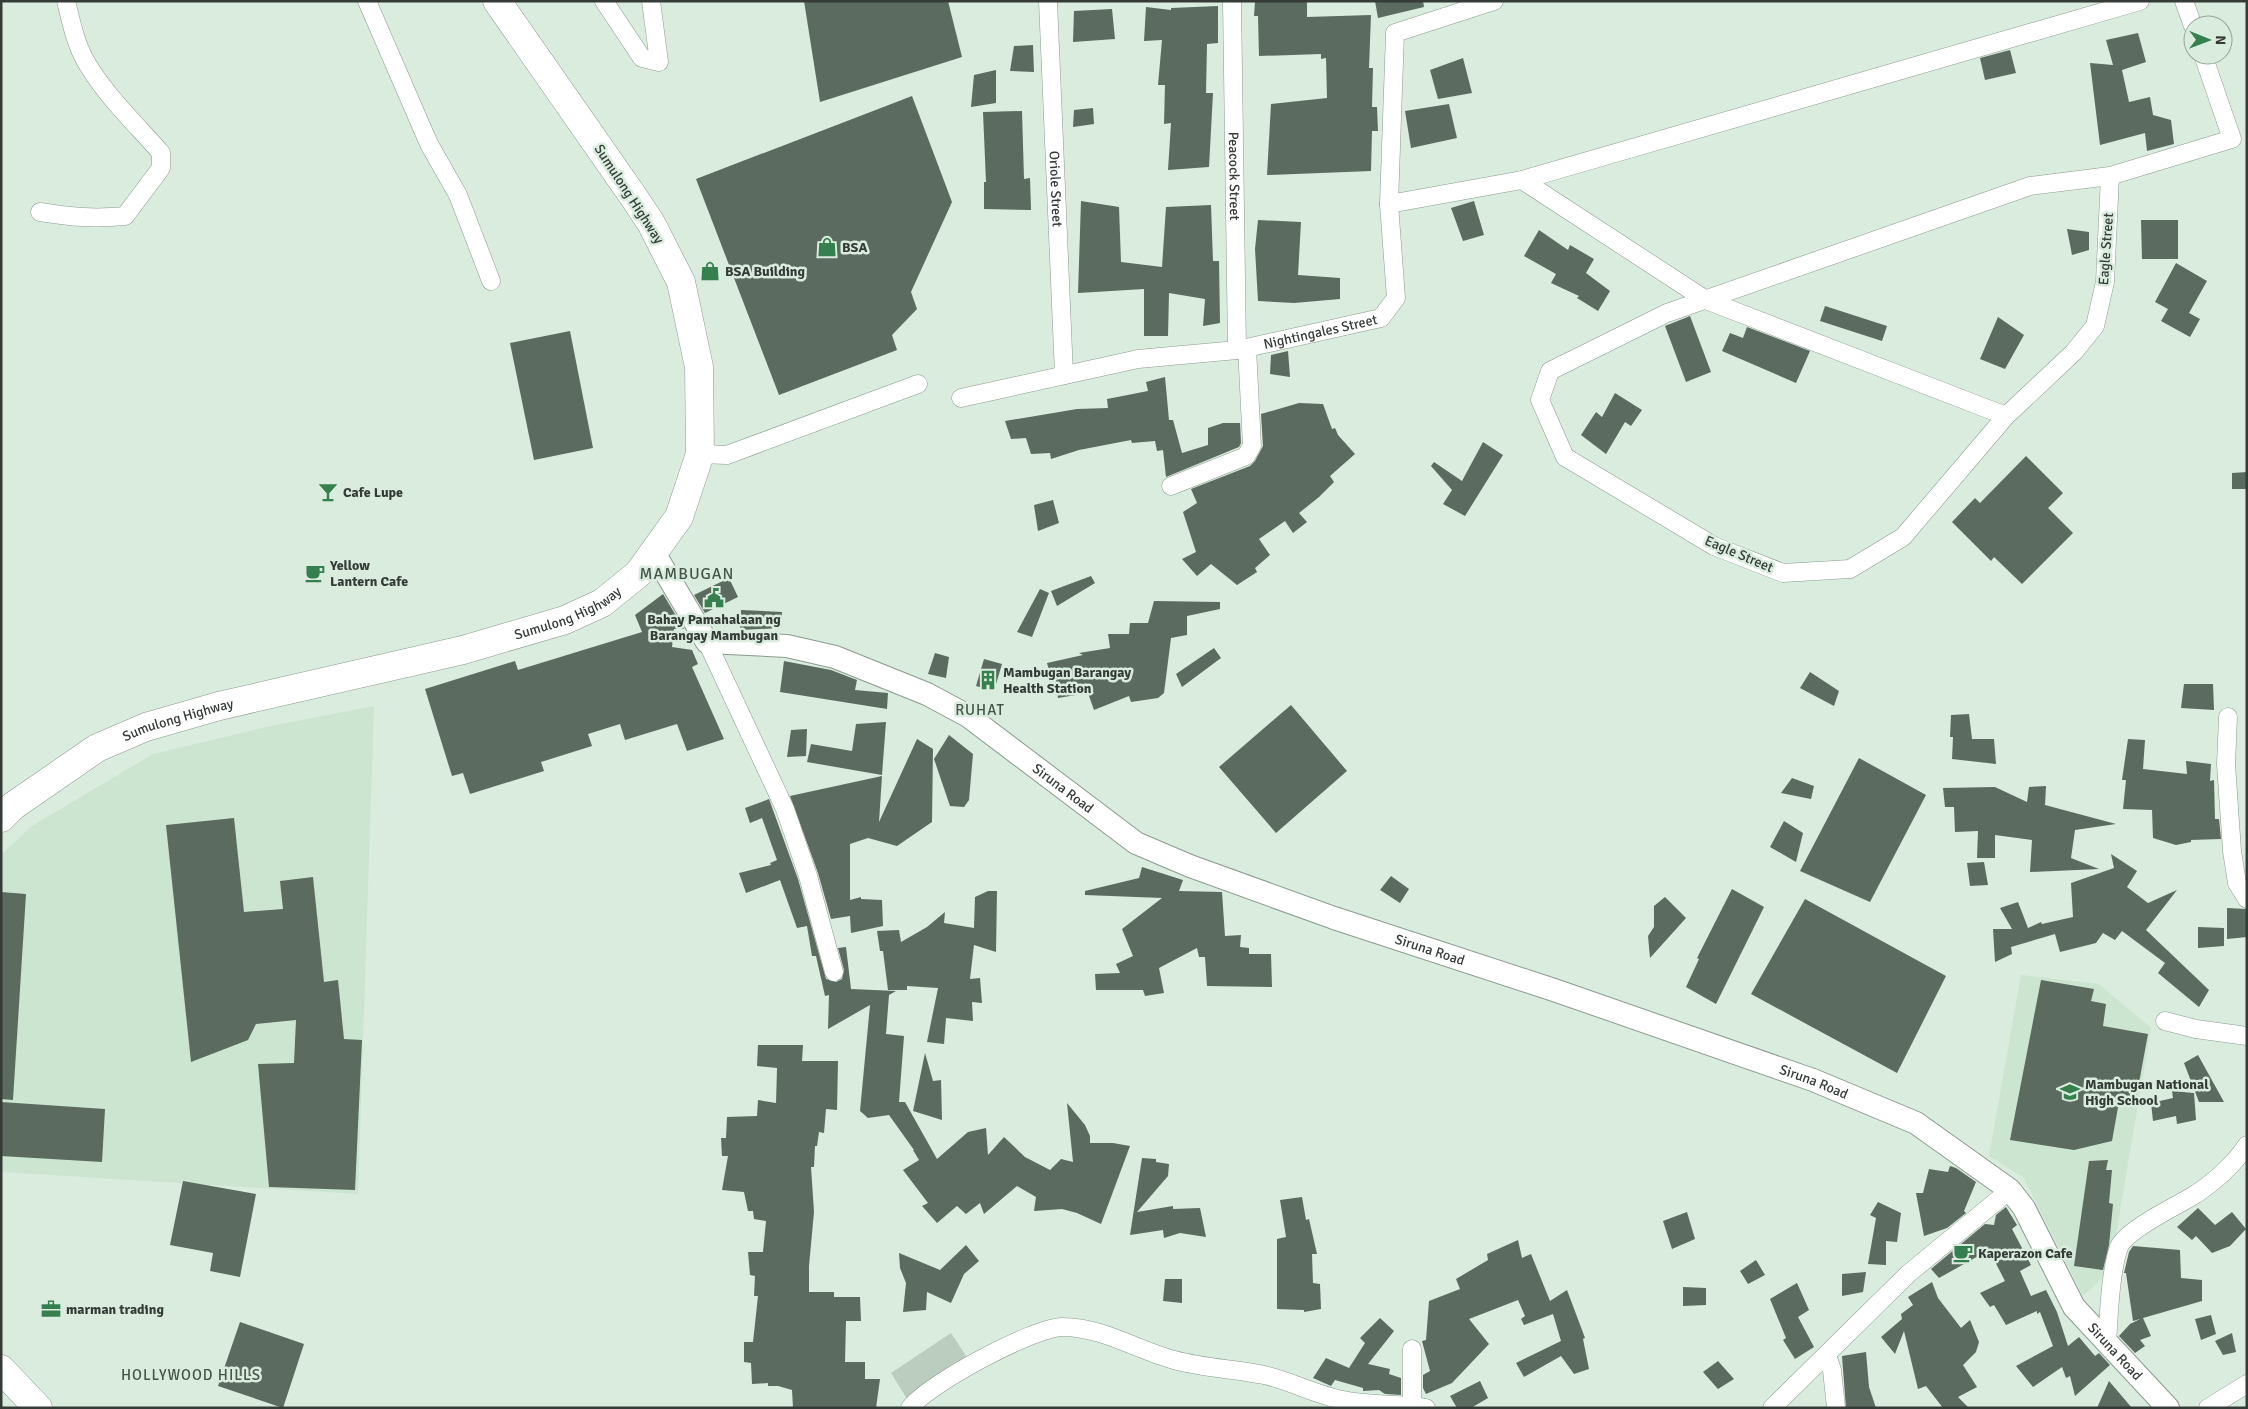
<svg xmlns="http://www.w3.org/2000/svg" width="2248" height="1409" font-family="Signika,sans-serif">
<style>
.built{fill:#cce5d1}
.green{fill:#bacdbe}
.building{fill:#5b6b5f}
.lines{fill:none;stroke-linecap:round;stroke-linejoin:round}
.minor-casing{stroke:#8a9b8e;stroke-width:19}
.tertiary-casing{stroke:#8a9b8e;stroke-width:24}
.primary-casing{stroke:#8a9b8e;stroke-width:29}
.minor{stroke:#fff;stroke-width:18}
.tertiary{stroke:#fff;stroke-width:22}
.primary{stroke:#fff;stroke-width:28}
.labels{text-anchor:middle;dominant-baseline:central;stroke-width:5;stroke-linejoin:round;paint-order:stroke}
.street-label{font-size:14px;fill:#353c37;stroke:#daecde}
.poi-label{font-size:14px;font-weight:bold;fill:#353c37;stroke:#daecde;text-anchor:start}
.neighbourhood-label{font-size:15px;letter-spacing:1px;fill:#455448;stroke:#daecde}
.quarter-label{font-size:16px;letter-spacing:1px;fill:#455448;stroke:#daecde}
</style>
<rect width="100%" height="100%" fill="#daecde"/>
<path class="built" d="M374 706 358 1194 1 1172V855L32 826 153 754 266 727Z
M2021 975 2099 984 2151 1028 2110 1270 2083 1296 2023 1177 1989 1156Z"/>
<path class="green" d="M951 1333 970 1362 909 1402 891 1373Z"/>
<path class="building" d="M804 1H948L962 57 820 102Z
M1255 1H1307V17L1371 15 1369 68H1373L1372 107H1377L1378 131H1372L1371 171 1267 175 1271 104 1327 98 1326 58 1321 59V54L1259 56 1258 16H1254Z
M1375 1H1423L1424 7 1378 18Z
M1218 6V43L1207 44 1206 93H1213L1209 167 1168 170 1171 123 1164 124 1165 85H1158L1162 40 1144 41 1146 7 1171 10V8Z
M1112 9 1115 39 1073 42 1074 11Z
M2138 33 2146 62 2122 70 2129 102 2150 97 2153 115 2171 120 2174 144 2147 151 2145 133 2100 145 2090 63 2113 65 2106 40Z
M1033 45 1034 72 1010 71 1014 46Z
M2010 50 2016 73 1985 80 1980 58Z
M1463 58 1472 93 1438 99 1430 70Z
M996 70V103L971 107 974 75Z
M912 96 952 202 911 292 917 309 892 335 897 350 779 395 696 179Z
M1449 104 1457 138 1411 148 1405 111Z
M1093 108 1094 124 1073 127 1074 110Z
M1022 111 1024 179 1030 178 1031 210 984 209V182H986L983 112Z
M1081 201 1119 207 1121 262 1162 267 1166 207 1211 205 1213 261H1219L1220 323 1203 326 1205 299 1169 293 1168 336H1144V289L1078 293Z
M1474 201 1484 235 1463 241 1451 208Z
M1258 220 1301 222 1298 275 1340 278V299L1294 303 1258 301 1255 249Z
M2141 220H2178V259H2142Z
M2067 229 2089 232V250L2072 255Z
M1539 230 1568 250 1570 245 1594 259 1586 273 1610 291 1598 311 1577 298 1579 296 1551 283 1556 274 1524 256Z
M2176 263 2207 281 2189 313 2200 319 2190 337 2161 321 2168 309 2155 302Z
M1825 306 1887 326 1882 341 1820 321Z
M1690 316 1711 372 1686 382 1665 326Z
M1998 317 2024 335 2005 369 1980 359Z
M1747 327 1810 351 1796 383 1722 351 1730 333 1743 338Z
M570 331 593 448 534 460 510 343Z
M1288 351 1290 377 1270 374 1271 355Z
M1165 377 1169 420H1173L1182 453 1208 445V428L1223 423H1240L1241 443 1239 447 1166 477 1163 450 1157 451 1155 441 1132 443 1131 440 1079 450 1051 459 1050 453 1031 454 1026 438 1011 439 1005 421 1077 409 1108 408 1107 399 1148 391 1146 382Z
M1615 393 1642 410 1631 426 1625 422 1606 454 1581 435 1596 412 1602 417Z
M1299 403 1323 404 1332 429 1335 428 1338 435 1355 454 1330 476 1334 482 1319 497 1299 513 1307 522 1293 533 1285 521 1259 539 1270 555 1255 568 1257 572 1237 585 1211 564 1197 576 1182 559 1196 552 1183 512 1197 503 1191 489 1250 466 1255 461 1263 446 1261 414Z
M1483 442 1503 455 1465 516 1443 504 1452 490 1431 466 1434 462 1462 481Z
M2026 456 2063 493 2048 508 2073 533 2022 584 1994 557 1991 561 1952 522 1975 498 1980 503Z
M2247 472V489H2232V473Z
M1053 500 1059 523 1038 531 1034 505Z
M1091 576 1095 583 1057 606 1051 591Z
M729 578 738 597 705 613 694 595Z
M1040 589 1049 593 1032 637 1017 632Z
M663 594 684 629H674L672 647 692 650 698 664 692 667 724 739 687 751 677 724 625 740 620 724 588 734 592 746 541 762 544 771 470 794 463 773 452 776 425 689 515 661 518 670 642 632 635 615Z
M1154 601 1220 602V609L1187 616V635L1171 638 1164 693 1158 698 1131 702 1129 696 1094 710 1088 693 1058 698 1055 677 1051 678 1047 663 1083 655 1079 653 1110 648 1108 634H1129L1130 623H1148Z
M741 610 782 612 781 628 740 630Z
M1214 648 1221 658 1182 687 1176 674Z
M935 653 949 657 946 678 928 674Z
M984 659 1002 664 994 691 976 686Z
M784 661 831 670 857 680 855 690 888 693 887 709 780 692Z
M1810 672 1839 691 1834 706 1800 688Z
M2184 684H2213L2214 710 2181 708Z
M1291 705 1347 771 1276 833 1219 767Z
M1969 714 1972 739H1994L1996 764 1952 759 1953 737H1950L1951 715Z
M886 722 882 775 807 762 811 744 852 751 856 724Z
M807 729 806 756 787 757 791 730Z
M949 735 973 754 969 800 964 807 950 806 934 759Z
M917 739 933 749 932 822 897 846 868 838 850 844V900L861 897V899L882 900 883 926 851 933 850 916 831 919 818 873 790 796 882 776 879 822Z
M2128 739 2145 740 2143 769 2187 774 2186 761 2211 764 2210 781 2214 780 2215 819H2219L2221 839 2191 840V842L2176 845 2153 838 2152 810 2123 809 2126 780H2122Z
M1859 758 1926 795 1870 902 1800 871Z
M1792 778 1814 786 1811 799 1781 793Z
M2046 786 2045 805 2116 824 2075 830 2071 858 2099 869 2030 872 2032 840 1995 835V858H1977L1978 831 1955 832 1954 807H1945L1943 788 1995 787 2027 802 2029 787Z
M769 799 798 879 826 979 836 982 842 979 844 970 838 948 846 947 851 989 896 991 889 995 886 1034 904 1036 899 1102H905L937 1159 968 1132 986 1128 988 1155 1004 1137 1025 1157 1050 1170 1061 1159 1073 1162 1067 1103 1085 1125 1090 1136V1143H1113L1130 1146 1101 1224 1077 1213 1062 1209 1034 1211 1036 1197 1017 1186 984 1214 980 1203 966 1214 957 1206 937 1223 922 1206 928 1203 903 1170 919 1160 913 1150H914L889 1115 868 1118 860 1111 870 1005 828 1029 829 995 825 996 816 956H812L807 926 797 928 780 880 746 893 739 873 771 865 770 863 777 860 762 818 750 823 745 808Z
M234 818 244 912 283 909 280 881 313 877 324 982 338 980 344 1039 362 1040 355 1190 269 1187 258 1064 294 1063 296 1020 256 1024 248 1040 191 1062 166 825Z
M1784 821 1803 833 1796 862 1770 847Z
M2111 854 2137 871 2127 887 2148 903 2177 890 2146 930 2209 990 2199 1007 2158 973 2165 963 2122 931 2115 940 2103 933 2096 943 2060 952 2055 934 2011 947 2012 954 1995 962 1993 929H2012L2000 908 2018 902 2028 928 2041 922 2042 924 2073 917 2071 883 2114 868Z
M1984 862 1988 885 1970 886 1967 863Z
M1142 867 1183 880 1179 891 1222 892 1225 936 1241 935 1240 947 1249 948V954H1271L1272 987 1207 986 1205 957H1199L1197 948 1159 968 1164 993 1145 996 1143 990H1096L1095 974 1120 973 1116 964 1133 956 1122 929 1162 898 1085 895V891L1139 878Z
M1391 876 1409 889 1400 903 1380 890Z
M1732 889 1764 907 1716 1004 1686 987 1699 959 1697 958Z
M988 891H997L996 952 974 945 970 979 980 978 982 1003 972 1002 973 1021 946 1018 944 1044 927 1042 938 988 907 986V990H888L883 951H880L877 931 899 930 901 942 927 927 945 912 944 923 974 928 975 897Z
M1 892 26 894 13 1100 1 1099Z
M1665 897 1686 918 1650 958 1648 936 1654 927V906Z
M1805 899 1946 976 1897 1073 1751 994Z
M2227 908 2246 909 2247 937 2227 939Z
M2198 927 2224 928V946L2198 948Z
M2041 980 2094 989 2091 1001 2106 1004 2103 1026 2148 1034 2136 1099 2120 1096 2112 1141 2074 1150 2010 1140Z
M758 1045H803L802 1061H838L837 1110 826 1109 824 1133 819 1132 817 1146H815L814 1167H811L814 1212 809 1266V1292H834V1297H860L861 1321H846L845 1362H865V1379H880L876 1408H793L792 1390 778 1386H768V1383L752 1384 751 1363 744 1362V1342H753L758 1296H754L755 1276 750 1275 748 1252H763L766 1221 754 1219 753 1211H748L744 1192 722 1190 728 1156H722L721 1138H726L727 1117 757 1116 758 1100 776 1103 777 1068 757 1066Z
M925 1053 933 1081 941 1080 942 1120 913 1111Z
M2198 1055 2224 1102H2199L2184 1063Z
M2172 1091 2194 1093 2196 1120 2177 1124 2176 1116 2153 1121 2151 1103 2173 1098Z
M1 1102 105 1109 102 1162 1 1156Z
M1142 1158 1156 1159V1162L1169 1164 1168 1176 1137 1212 1173 1206V1209L1200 1208 1206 1237 1180 1233 1164 1238 1163 1230 1130 1235Z
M2108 1160 2106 1170H2112L2109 1203 2113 1204 2109 1245 2103 1270 2074 1266 2089 1161Z
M1950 1166 1956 1168 1976 1182 1964 1211 1966 1213 1947 1228 1924 1236 1916 1193H1923L1929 1169 1948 1172Z
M183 1181 256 1194 240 1277 210 1271 213 1253 170 1245Z
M1302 1197 1306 1220 1309 1219 1317 1254H1312L1313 1283 1320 1284 1321 1309 1304 1312V1310L1277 1309V1239L1286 1237 1280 1200Z
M1878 1202 1901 1213 1897 1242 1886 1241V1265L1868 1264 1876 1218 1870 1215Z
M2006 1207 2017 1225 2012 1229 2031 1265 2020 1271 2031 1296 2046 1290 2057 1312 2068 1346 2079 1337 2095 1356 2099 1353 2110 1365 2075 1396 2070 1376 2066 1378 2062 1367 2033 1387 2016 1366 2053 1346 2040 1312 2037 1314V1311L2006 1325 1994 1305 1990 1307 1980 1293 2005 1281 1989 1250 1939 1278 1931 1269 1985 1224 1994 1225 1996 1215Z
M2198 1208 2215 1225 2232 1212 2246 1229 2230 1246 2212 1253 2196 1236 2192 1240 2177 1227Z
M1687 1212 1695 1239 1672 1249 1663 1221Z
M1518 1240 1522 1258 1531 1254 1550 1301 1567 1290 1585 1338 1583 1339 1589 1369 1574 1374 1561 1356 1524 1377 1516 1363 1561 1341 1553 1314 1524 1325 1521 1319 1525 1316 1518 1300 1469 1319 1489 1344 1452 1383 1426 1394 1423 1388V1375L1430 1371 1422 1341 1426 1340 1429 1301 1460 1289 1456 1279 1488 1260 1487 1254Z
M966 1245 979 1261 964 1274 951 1303 927 1292 926 1310 903 1312 906 1283 900 1268 899 1253 940 1270Z
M2133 1246 2180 1250 2181 1278 2202 1280V1301L2143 1318 2151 1336 2140 1340 2145 1346 2135 1353 2119 1336 2130 1324 2140 1319 2133 1321 2126 1273H2124L2129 1252Z
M1756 1260 1765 1275 1748 1284 1740 1271Z
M1866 1272 1863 1292 1842 1296V1274Z
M1165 1279H1182V1303L1163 1301Z
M1932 1282 1938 1298 1961 1328 1970 1320 1979 1342 1976 1352 1963 1365 1977 1387 1958 1397 1969 1408H1943L1926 1386 1918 1389 1904 1331 1895 1354 1881 1337 1902 1319 1901 1314 1913 1305 1908 1297Z
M1797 1283 1809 1310 1798 1317 1814 1347 1795 1359 1783 1340 1786 1338 1770 1299Z
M1683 1287 1706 1288V1305L1683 1306Z
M2211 1315 2216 1334 2201 1340 2195 1319Z
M1380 1318 1394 1331 1368 1364 1390 1369 1389 1374 1401 1378V1395L1385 1394 1379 1390 1363 1391V1388L1335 1380 1331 1386 1313 1378 1326 1358 1349 1368 1365 1343 1360 1338Z
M240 1322 304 1344 283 1408 218 1386Z
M2232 1333 2236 1352 2223 1355 2215 1341Z
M1866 1352 1869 1387 1876 1408H1846L1842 1356Z
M1718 1361 1734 1379 1718 1389 1703 1372Z
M1480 1381 1488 1398 1471 1408H1457L1450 1396Z
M2109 1381 2132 1408H2097Z"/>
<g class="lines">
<defs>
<g id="minor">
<path d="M367 1 429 144 458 195 491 281"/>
<path d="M604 1 642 58 659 62 651 1"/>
<path id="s1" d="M1048 1 1064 375"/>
<path id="s2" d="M1232 1 1237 350"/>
<path d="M2184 1 2193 26"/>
<path d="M2110 176 2105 282 2095 326 2074 352 2006 416 1903 537 1850 569 1783 573 1714 546 1565 457 1540 400 1550 371 1667 313 2030 186 2110 176 2232 139 2203 55"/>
<path d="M1522 180 1706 300 2006 416"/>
<path d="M1389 204 1522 180 2140 1"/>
<path d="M40 212C71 217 94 219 125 216L161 168V153C136 124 103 93 85 60 75 42 71 21 66 1"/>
<path id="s3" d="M961 398 1138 359 1237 350 1381 318 1396 298 1389 204 1395 33 1494 1"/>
<path d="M700 454 727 455 918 384"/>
<path d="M1171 486 1246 456 1252 446 1247 348"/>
<path d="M707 642 785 809 808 876 834 972"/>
<path d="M2228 717 2226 764 2232 851 2237 883 2247 899"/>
<path d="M2165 1021 2196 1029 2247 1036"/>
<path d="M2107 1343C2109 1315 2110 1273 2119 1247 2126 1230 2174 1207 2191 1197 2211 1185 2234 1165 2247 1145"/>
<path d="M1827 1355 1832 1370 1836 1408"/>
<path d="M1412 1406V1349"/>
<path d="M910 1408C928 1384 1032 1328 1062 1327 1102 1327 1137 1350 1174 1360 1204 1368 1234 1369 1264 1375 1291 1381 1316 1395 1343 1400 1370 1406 1398 1403 1426 1408"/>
<path d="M1772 1408 1908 1274 2010 1190"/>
<path d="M2208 1408 2247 1384"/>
</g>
<g id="tertiary">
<path id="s4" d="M654 553 707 642 787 646 835 657 927 694 968 716 1136 843 1190 866 1334 918 1554 990 1813 1080 1916 1123 2010 1190 2024 1208 2074 1307 2168 1408"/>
</g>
<g id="primary">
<path id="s5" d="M1 818 13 806 97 748 146 727 219 706 463 650 565 620 602 603 638 574 679 517 700 454 699 367 681 282 651 223 633 196 497 1"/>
<path d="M1 1369 38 1408"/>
</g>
</defs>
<use href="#minor" class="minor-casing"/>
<use href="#tertiary" class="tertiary-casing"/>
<use href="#primary" class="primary-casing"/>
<use href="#minor" class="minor"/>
<use href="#tertiary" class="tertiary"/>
<use href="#primary" class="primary"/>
</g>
<defs>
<symbol id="shop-bare" viewBox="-9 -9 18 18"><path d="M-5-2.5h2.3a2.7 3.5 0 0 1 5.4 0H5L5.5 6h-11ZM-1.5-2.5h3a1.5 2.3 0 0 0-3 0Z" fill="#35804e" stroke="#daecde" stroke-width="2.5" paint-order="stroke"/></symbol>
<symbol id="bar-bare" viewBox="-9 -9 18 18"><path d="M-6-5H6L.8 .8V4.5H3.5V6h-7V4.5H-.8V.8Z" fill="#35804e" stroke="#daecde" stroke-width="2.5" paint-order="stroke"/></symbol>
<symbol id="cafe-bare" viewBox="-9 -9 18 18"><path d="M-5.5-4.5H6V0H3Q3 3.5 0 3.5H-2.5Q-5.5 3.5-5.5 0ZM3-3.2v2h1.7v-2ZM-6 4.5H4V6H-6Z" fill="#35804e" stroke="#daecde" stroke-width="2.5" paint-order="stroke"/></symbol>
<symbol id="civic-bare" viewBox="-9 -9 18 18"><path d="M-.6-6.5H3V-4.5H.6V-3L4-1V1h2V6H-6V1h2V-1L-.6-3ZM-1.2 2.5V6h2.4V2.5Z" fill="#35804e" stroke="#daecde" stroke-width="2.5" paint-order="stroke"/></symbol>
<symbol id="building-bare" viewBox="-9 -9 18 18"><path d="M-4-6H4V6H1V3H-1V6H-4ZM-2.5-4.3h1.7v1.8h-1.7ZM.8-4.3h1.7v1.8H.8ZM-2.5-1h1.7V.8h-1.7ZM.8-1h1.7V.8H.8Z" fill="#35804e" stroke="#daecde" stroke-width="2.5" paint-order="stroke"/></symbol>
<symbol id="school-bare" viewBox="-9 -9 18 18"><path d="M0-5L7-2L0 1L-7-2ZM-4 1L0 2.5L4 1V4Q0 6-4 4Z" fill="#35804e" stroke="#daecde" stroke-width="2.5" paint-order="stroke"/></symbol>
<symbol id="office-bare" viewBox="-9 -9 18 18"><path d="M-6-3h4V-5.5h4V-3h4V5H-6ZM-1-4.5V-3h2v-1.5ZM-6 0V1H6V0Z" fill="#35804e" stroke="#daecde" stroke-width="2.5" paint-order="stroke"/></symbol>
</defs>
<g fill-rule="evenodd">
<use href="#shop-bare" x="813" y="233" width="28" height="28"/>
<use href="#shop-bare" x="696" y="257" width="28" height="28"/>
<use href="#bar-bare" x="314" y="478" width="28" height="28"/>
<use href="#cafe-bare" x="301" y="559" width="28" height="28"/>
<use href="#civic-bare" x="700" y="584" width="28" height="28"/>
<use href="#building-bare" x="974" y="666" width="28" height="28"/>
<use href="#school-bare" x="2056" y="1078" width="28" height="28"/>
<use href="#cafe-bare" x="1949" y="1239" width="28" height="28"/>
<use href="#office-bare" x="37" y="1295" width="28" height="28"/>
</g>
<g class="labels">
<g class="street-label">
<text stroke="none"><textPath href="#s2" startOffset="175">Peacock Street</textPath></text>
<text stroke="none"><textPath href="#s1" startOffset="188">Oriole Street</textPath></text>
<text transform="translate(629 194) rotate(57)">Sumulong Highway</text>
<text transform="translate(2106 249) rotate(-86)">Eagle Street</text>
<text stroke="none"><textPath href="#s3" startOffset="366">Nightingales Street</textPath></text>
<text transform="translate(1739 554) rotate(23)">Eagle Street</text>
<text stroke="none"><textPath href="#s5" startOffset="610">Sumulong Highway</textPath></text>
<text stroke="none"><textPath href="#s5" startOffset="205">Sumulong Highway</textPath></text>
<text stroke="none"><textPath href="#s4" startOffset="498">Siruna Road</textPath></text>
<text stroke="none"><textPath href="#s4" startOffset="902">Siruna Road</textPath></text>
<text stroke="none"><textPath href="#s4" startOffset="1308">Siruna Road</textPath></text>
<text stroke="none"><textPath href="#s4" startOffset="1728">Siruna Road</textPath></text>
</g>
<g class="poi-label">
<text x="842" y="247">BSA</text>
<text x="725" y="271">BSA Building</text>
<text x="343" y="492">Cafe Lupe</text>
<text x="330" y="565">Yellow<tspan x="330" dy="16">Lantern Cafe</tspan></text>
<text x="714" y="619" text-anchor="middle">Bahay Pamahalaan ng<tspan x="714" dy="16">Barangay Mambugan</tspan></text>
<text x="1003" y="672">Mambugan Barangay<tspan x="1003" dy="16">Health Station</tspan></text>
<text x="2085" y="1084">Mambugan National<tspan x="2085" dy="16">High School</tspan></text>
<text x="1978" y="1253">Kaperazon Cafe</text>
<text x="66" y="1309">marman trading</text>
</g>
<g class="neighbourhood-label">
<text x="980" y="710">RUHAT</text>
<text x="191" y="1375">HOLLYWOOD HILLS</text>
</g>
<g class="quarter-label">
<text x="687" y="574">MAMBUGAN</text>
</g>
</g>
<rect width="2248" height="1409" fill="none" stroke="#353c37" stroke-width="5"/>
<g transform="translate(2208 40) rotate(91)"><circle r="24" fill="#daecde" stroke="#98a69b"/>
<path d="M0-4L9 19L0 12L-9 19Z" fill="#35804e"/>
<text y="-8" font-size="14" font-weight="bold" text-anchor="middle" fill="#353c37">N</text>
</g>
</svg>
